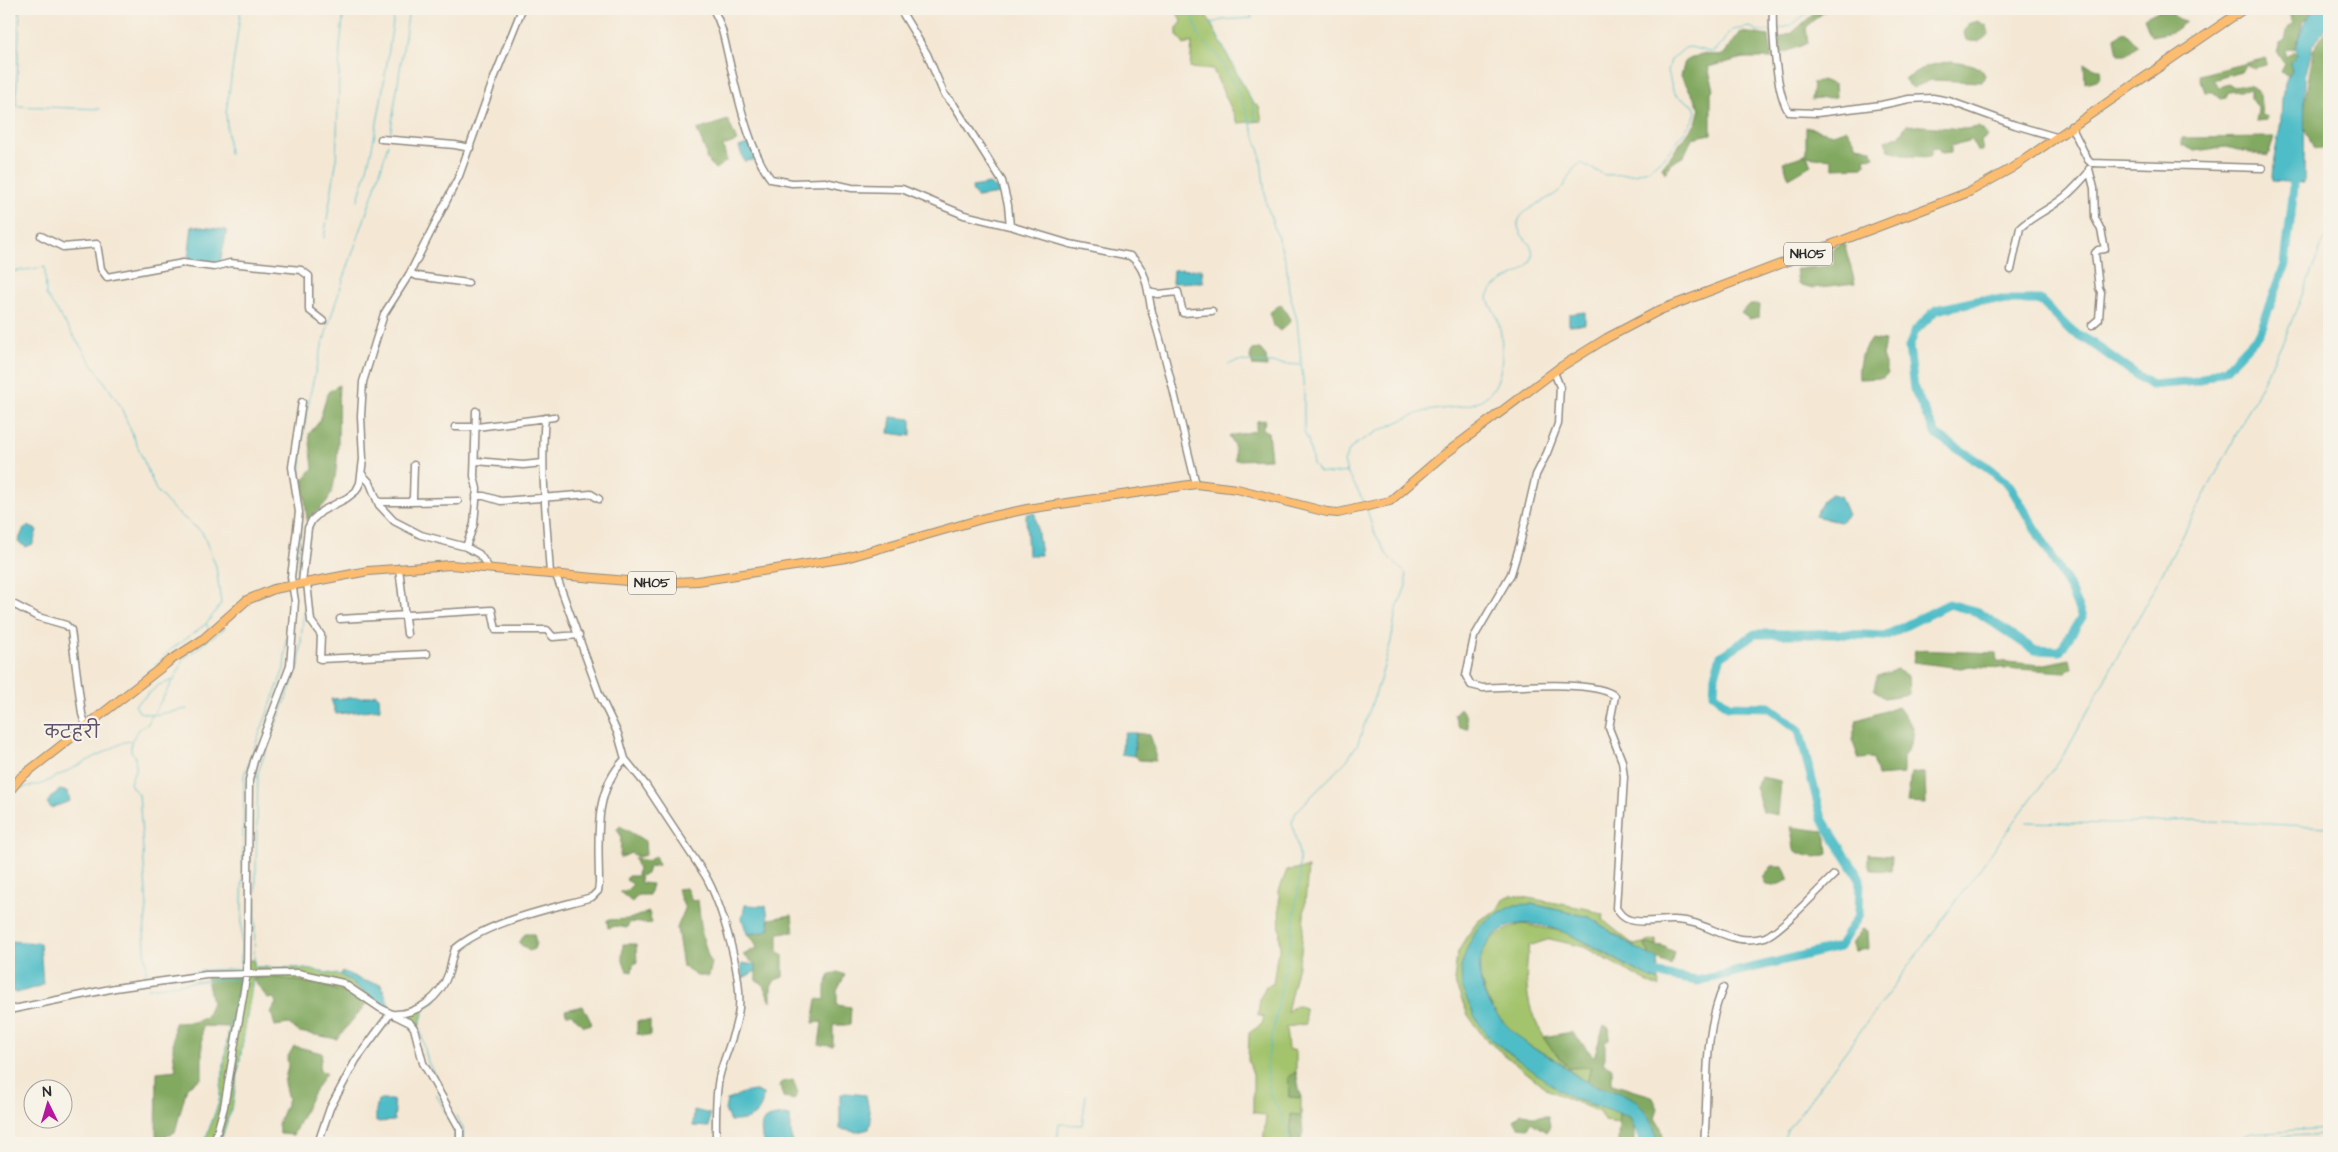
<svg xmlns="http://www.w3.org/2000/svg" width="2338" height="1152" font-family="'Architects Daughter','Playpen Sans Deva',sans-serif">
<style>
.green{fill:#a3c36c;stroke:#67774c}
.forest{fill:#82a960;stroke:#566a46}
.water{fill:#4fbdc8;stroke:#3d747a}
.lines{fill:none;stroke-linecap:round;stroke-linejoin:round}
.stream{stroke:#4fbdc8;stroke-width:1}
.river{stroke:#4fbdc8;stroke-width:9}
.minor-casing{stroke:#908a80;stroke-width:9}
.major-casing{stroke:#908a80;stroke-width:10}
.minor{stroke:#fff;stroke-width:6}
.major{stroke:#fcbd6f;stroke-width:8}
.labels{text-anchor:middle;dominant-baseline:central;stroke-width:4.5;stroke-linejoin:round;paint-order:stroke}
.shield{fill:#f7f3e8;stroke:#686764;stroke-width:1}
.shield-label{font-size:14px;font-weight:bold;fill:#2b2b2b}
.quarter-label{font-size:18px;fill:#605369;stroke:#f7f3e8}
</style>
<rect width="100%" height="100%" fill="#f7f3e8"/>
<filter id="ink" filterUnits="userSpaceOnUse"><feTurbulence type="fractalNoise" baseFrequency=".02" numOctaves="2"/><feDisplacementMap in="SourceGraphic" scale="10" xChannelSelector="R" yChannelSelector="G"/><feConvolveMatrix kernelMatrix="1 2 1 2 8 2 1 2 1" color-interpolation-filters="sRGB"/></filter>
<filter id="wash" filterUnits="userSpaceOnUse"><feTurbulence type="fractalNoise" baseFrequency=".0096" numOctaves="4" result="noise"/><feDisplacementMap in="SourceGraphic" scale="20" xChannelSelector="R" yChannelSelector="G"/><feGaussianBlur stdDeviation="1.12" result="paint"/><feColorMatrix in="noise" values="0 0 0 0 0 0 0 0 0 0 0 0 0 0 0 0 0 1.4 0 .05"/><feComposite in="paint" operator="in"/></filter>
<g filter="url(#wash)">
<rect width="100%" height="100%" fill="#f4e8d5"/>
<path class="green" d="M1175 9H1203L1252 102 1259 106 1262 121 1238 123 1213 70 1190 68 1192 42 1184 45 1177 35V28L1182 22Z
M1308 868 1301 952 1287 1012 1296 1005 1305 1008 1306 1024 1286 1027 1288 1049 1296 1051V1072L1288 1078 1289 1097 1301 1098V1116L1291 1114V1143H1263L1266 1116 1253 1112V1074L1248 1060 1249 1033 1262 1024 1264 1017 1258 1015 1260 998 1266 986 1273 984 1277 956 1280 949 1279 891 1287 870Z
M1512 895 1588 909 1604 915 1603 920 1634 945 1656 940V945L1645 944 1649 951 1648 956 1589 917 1532 904 1500 912 1462 989 1575 1099 1619 1112 1618 1123 1604 1121 1599 1112 1548 1090 1485 1039 1468 1015 1454 981 1457 954 1465 939 1478 921 1497 910 1504 898Z
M1523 924 1566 932 1634 970 1659 981V987L1651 984 1584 947 1550 939 1529 946C1521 1000 1532 1028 1569 1068L1591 1067 1587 1083C1575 1075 1565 1066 1553 1058 1546 1053 1537 1051 1530 1046 1503 1028 1476 994 1480 961 1482 939 1504 929 1523 924Z
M254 960V967L298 968 341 975 390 1009V1014H406L421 1007 424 1010 420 1025 414 1028 410 1023 380 1008 369 1000 316 984 265 976 253 979 233 1103 220 1143H204L219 1102 229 1027 241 979V961Z"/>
<path class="forest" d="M1819 9H1828L1810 23 1806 28 1808 43 1778 55 1779 38 1792 33Z
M2162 9H2168L2179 20 2186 22 2172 32 2151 36 2144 18Z
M2294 9H2312V14L2302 22 2296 48 2284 50 2286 57 2294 51 2297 55 2292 71 2288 75 2281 72 2285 64 2277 52 2280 43 2285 40 2288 28 2293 23 2289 14Z
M1978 21 1987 26 1989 33C1982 42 1977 43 1966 40L1964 33 1968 24Z
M2329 26V132L2325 147 2314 150 2303 124 2305 102 2313 51Z
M2124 31 2138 46 2126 55H2118L2115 38Z
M1741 32 1769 36 1772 58H1744L1708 67 1714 89 1711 92V134L1692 138 1684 156 1670 164 1665 173 1662 167 1696 123 1700 108 1681 76 1685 61 1701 54 1723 55Z
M2266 58V65L2254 68 2245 65 2241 72 2213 80 2219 87 2228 84 2233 87 2239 85 2252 86 2260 95 2262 115 2268 117 2267 120 2256 121 2258 110 2251 99V90L2228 92 2226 98 2221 99 2213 92H2205L2199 75Z
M1951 61C1963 63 1980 63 1985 75L1982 82 1931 80 1913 88 1904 80 1927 66Z
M2084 64 2101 70 2099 79 2085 83Z
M1822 80 1835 85 1836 97 1811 100 1813 83Z
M728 120 737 141 723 146 727 161 715 169 706 158V152L697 130Z
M1906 125 1965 129 1980 127 1988 136 1981 141 1983 151H1977L1971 140 1951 146V153L1941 154 1938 149 1933 148 1930 157 1910 156 1889 150 1885 141 1900 135Z
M1806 127 1833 134 1847 129 1857 145 1872 150 1874 157 1865 158 1866 164 1863 167 1833 168 1831 159 1807 156 1811 165 1789 178 1783 162 1806 155Z
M2274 137 2268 156 2225 147 2195 151 2182 145V138Z
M1844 242 1855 283 1813 288 1798 284 1796 269 1831 266 1834 263 1833 249Z
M1281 304 1291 321 1280 331 1274 326 1269 313Z
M1748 305H1760L1759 317 1749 319 1741 313Z
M1871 339 1885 341 1882 356 1888 373 1883 378 1859 379C1857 365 1862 350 1871 339Z
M1260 349 1266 356 1267 367 1253 366 1250 357 1252 350Z
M339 385C337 412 342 481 327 501 322 508 313 514 307 520L303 480 313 468 309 434 319 422 328 392Z
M1266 420 1262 429 1268 432 1271 459 1235 460 1234 445 1229 436 1255 431 1257 421Z
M1915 650 1996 653 1997 661 2040 665 2070 659 2072 668 2065 672 1970 666 1961 668 1913 662Z
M1897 670 1908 676 1909 694 1884 698 1874 689 1877 676Z
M1898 707 1913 727 1911 745 1903 757V774L1877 776 1873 758 1859 759 1852 740 1857 720Z
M1460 708 1466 716 1468 728 1459 727 1454 714Z
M1136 733 1150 735 1155 749V761L1139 760 1134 756Z
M1911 773H1925L1926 804 1907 803Z
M1761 777 1781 781 1778 815 1763 812 1755 786Z
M620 826 645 841 646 855 637 857 631 853 620 858 621 836 617 829Z
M1791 827 1823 831 1827 840 1828 854C1816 859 1805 857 1794 850Z
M1868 854 1892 856 1891 871 1872 870 1868 864Z
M655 856 659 865 649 867 647 874 640 876 641 883 652 884 649 895H638L632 902 620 892 627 890 633 884 626 880 628 876H637L638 868 634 858 648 861Z
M1772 866H1783L1789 880 1774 886 1766 885 1763 878Z
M686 888 692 901 698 900 702 934 709 960 712 962 709 976H697L683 967 677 928 685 909 677 889Z
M649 912 652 923C644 925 638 921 629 923L627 928 616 926 608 928 607 920 629 919Z
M792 915 794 932 778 933V951L783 955V977L775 980 771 987V1002L762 983 756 980V965L743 955 757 948 754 941 747 934 765 932 770 928 769 919Z
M1863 928 1868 931 1869 949 1855 951 1852 944Z
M525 934H534L536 943 534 949 529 951 519 943Z
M623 944H636L637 962 633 965 632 972 627 971 622 958Z
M1645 944 1663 946 1674 952 1671 965 1648 956 1649 951 1646 949Z
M838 972 845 975 837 991V1005L851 1007 850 1025H833V1046L819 1045 822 1022 813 1023 817 999 825 1000V986L830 975Z
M241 973 229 1027 202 1026V1078L187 1087 175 1132 165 1137 164 1143 156 1141 157 1072 176 1070 173 1051 174 1023 194 1022 206 1017 212 1002 206 975Z
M265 976 316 984 369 1000 337 1039 299 1032 289 1024 275 1026 271 1012 276 1003 274 998 268 999 253 979Z
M583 1006 592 1024 584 1026 571 1014H566L565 1010Z
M637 1021H650V1036L637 1034Z
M1604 1025 1609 1028 1610 1039 1605 1041V1058L1603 1063 1612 1068V1084L1652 1096 1658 1108 1655 1118 1661 1128 1664 1140 1658 1142 1653 1127 1603 1090 1587 1083 1591 1067 1569 1068 1550 1047 1543 1037 1572 1032 1594 1057Z
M294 1046 322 1053 319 1070 326 1073 312 1095 293 1135 280 1134 278 1124 288 1099 284 1083 288 1066 287 1058Z
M1296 1072 1301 1098 1289 1097 1288 1077Z
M793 1080 798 1093 794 1100 783 1097 780 1086 782 1082Z
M1619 1112 1630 1117 1634 1129V1143H1618Z
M1521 1113 1535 1117 1548 1116 1550 1126 1546 1132 1531 1122 1528 1128 1519 1127 1514 1120Z
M1291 1114 1301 1116 1303 1132 1300 1143H1291Z"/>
<path class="water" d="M2315 9H2329V21L2312 48 2305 77 2304 183 2272 181C2272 162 2277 145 2280 127 2283 110 2279 84 2292 71L2290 62 2297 55 2296 48 2303 25Z
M750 143 755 158 754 160 744 161 739 147Z
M989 184 1000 190V194L977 197 973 193 972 187Z
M192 226 227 230 220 263 208 264 188 260Z
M1201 269 1203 282 1172 283 1173 270Z
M1585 312V324L1569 325V314Z
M891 417 911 419V436L889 433Z
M1831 494 1840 496 1848 515 1840 522 1815 516 1824 499Z
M1035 513 1041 555H1028L1026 517 1027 514Z
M28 526 37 530 33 544 26 547 18 542 24 528Z
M376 694 379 697 380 709 336 714 331 699 365 697Z
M1125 733H1136L1134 756 1121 754Z
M60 790 68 792 70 801 51 808 47 803 52 796Z
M1532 904 1589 917 1630 945 1657 959 1659 981C1650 977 1640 973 1631 968 1597 949 1521 895 1488 943 1477 959 1478 975 1484 993 1492 1013 1512 1032 1528 1045 1536 1051 1547 1054 1555 1060 1566 1068 1576 1077 1589 1083 1603 1090 1619 1091 1632 1098 1646 1106 1655 1129 1658 1143H1640L1630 1117 1575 1099 1557 1089 1489 1038 1475 1017 1462 989 1461 967 1468 946 1480 925 1500 912 1515 905Z
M745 905 766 906 770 928 764 932 747 934 742 918Z
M9 941 40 943 43 985 17 993 9 990Z
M742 963 756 965V971L743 978 741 966Z
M342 971 364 981 381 984 391 1009 378 1001 341 975Z
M756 1091 763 1094C763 1115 750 1122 730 1121L725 1110 727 1100 746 1092Z
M845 1093 866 1095 871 1121 869 1129 857 1132 840 1129V1095Z
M378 1100H393L395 1110 394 1121 376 1122V1110Z
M694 1110 710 1114 709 1127 693 1126Z
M784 1115 790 1116 792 1143H763C759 1120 761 1118 784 1115Z"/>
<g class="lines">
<path class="stream" d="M20 9 16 106 100 109
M1191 9 1199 37 1217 55 1242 99 1260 152 1266 203 1286 262 1289 291 1297 320 1304 391V432L1308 440 1313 464 1319 472 1330 474 1347 472 1365 503
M1250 9 1252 18 1223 20 1211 23 1252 102 1256 120 1251 122
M1776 30 1791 25 1814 9
M390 136 409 9
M229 154 226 113 241 9
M358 200C378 139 385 72 395 9
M324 238 336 164 340 47 344 9
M9 270 11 272 45 267 46 295 120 405 156 490 175 511 202 532 216 566 221 604 206 624 169 651 144 676
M1229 364 1239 361 1300 365
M1347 472 1344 462C1346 457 1348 452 1351 448 1358 440 1414 413 1427 411 1460 405 1494 411 1501 367 1503 351 1502 332 1497 317 1494 309 1489 306 1488 297 1494 278 1523 278 1531 260 1538 244 1520 240 1518 226 1516 209 1551 200 1560 190 1568 182 1570 169 1581 163L1605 175 1634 174 1648 170 1667 154 1693 120 1696 112 1694 106 1676 95 1672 88 1668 71 1671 60 1685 48 1690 47 1711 52 1716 50 1732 30 1750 27 1758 31H1772
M301 502C294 377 356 262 388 144
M297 577 301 516
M304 607 299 665 258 772 254 967 298 968 341 975
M206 624 209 629
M225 628 183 659 174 680 159 685 135 705 139 712 152 715 148 724 140 728 131 741V751L135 756 136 767 130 783 133 789 139 794 147 907 144 932 147 980 209 970 241 969 244 775 284 669 289 605
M153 714 173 681
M153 715 187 709
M15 789 42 784 124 742 131 741
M2026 822 2114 824 2190 820 2329 827
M148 988 210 980 241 979 229 1027 219 1102 204 1143
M391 1009 396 1011
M417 1023 421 1021 424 1010 435 1001 456 970
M420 1028 428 1062 450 1104
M436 1094 455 1130V1143
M456 1116 463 1127V1142
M220 1143 233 1103 253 979
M1057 1143 1059 1124 1082 1125 1086 1095
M1287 1143 1289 1128 1270 1095 1266 1067 1292 933 1300 875 1299 854 1292 822 1296 812 1347 760 1358 743 1380 680 1391 641 1396 611 1406 586V574L1387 555 1373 530 1367 509
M1781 1143 1787 1131 2067 750 2228 451 2286 335 2329 228
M2228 1143 2250 1133 2329 1128
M2238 1143 2250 1138 2329 1134"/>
<path class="river" d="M1647 970 1652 973 1697 981 1839 947 1859 915 1860 879 1822 819 1799 730 1769 707 1728 706 1714 694 1715 675 1721 656 1755 634H1840L1885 636 1949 604 1978 612 2034 650 2060 651 2082 617 2067 583 2010 486 1986 466 1936 435 1914 389 1909 347 1915 331 1936 310 1981 300H2040L2070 330 2089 341 2151 385 2197 381 2226 369 2260 333 2285 265 2294 187 2292 170"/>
</g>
</g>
<g filter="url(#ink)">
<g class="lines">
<defs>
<path id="minor" d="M713 9C723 26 725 44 730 64 738 97 750 153 771 179L792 183 825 182 852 188 902 189 964 215 1010 226 1070 244 1130 256C1150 270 1147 299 1154 319 1171 374 1182 429 1196 484
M900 9 927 54 944 94 954 105 1002 181 1008 205 1010 226
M1773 9C1772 31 1776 95 1789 112L1817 113 1881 105 1909 99 1933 98 1949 101 2015 125 2056 137
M2071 126 2088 160 2091 163 2262 168
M381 139 455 145 470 148
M2089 169 2094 188 2095 218 2101 230 2105 249 2098 250 2095 253 2099 288 2101 292 2099 319 2092 325
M41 236 63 247 97 244 101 269 107 277 183 263 214 267 230 263 301 270 309 276V310L323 321
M2011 270 2020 228C2027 220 2049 209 2059 201 2070 194 2079 183 2088 173L2089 169
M410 273 417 276 468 283
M1148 292 1158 294 1178 292 1183 313 1212 311
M1554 372 1560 387 1558 424 1547 453 1536 475 1520 544 1511 574 1474 637 1466 676 1471 685 1483 688C1513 687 1594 679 1615 696L1609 728 1622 761 1624 777 1616 908C1620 914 1623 918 1630 920 1645 924 1662 919 1676 920 1709 921 1731 948 1765 937 1781 931 1819 889 1834 875
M545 418C540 470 547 522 550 574
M455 427H477L554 417
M476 461 523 465 543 463
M363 475 370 483 379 505 394 521 421 535 466 547 479 554 489 568
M476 496H484L501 501 591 494 599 499
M378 502H410L413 498 414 465
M410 502 458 501
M466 547 474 524 477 489 474 476 476 411
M399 568 407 634
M556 575 600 696 618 734 625 759 645 784 705 875C722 904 742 974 739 1008 737 1032 724 1055 719 1078 715 1099 716 1122 716 1143
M307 582 311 621 321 635 320 659 427 654
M302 583 308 528 312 520 322 511 347 498 356 491 360 483 363 459 361 416 363 382 384 314 410 273 459 176 493 81 522 9
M9 602 38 617 66 625 71 630 82 714 86 726
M340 619 492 610 496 630H547L553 637 579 635
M9 1010 115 988 206 975 298 973 343 983 380 1008 410 1023 414 1028 423 1063 460 1129V1143
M214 1143 224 1107 247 973 249 780 254 761 290 666 295 601 291 577 299 512 292 467 302 402
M318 1143 330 1108 356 1060 390 1014C417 1016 441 997 449 972 451 964 452 957 455 949 488 921 550 909 592 897L598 891 599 884C599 839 592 793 625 759
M1704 1143C1709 1092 1702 1037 1723 988"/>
<path id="major" d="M9 792 21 777 171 660 202 640 247 600 274 589 368 571 451 565 649 583 698 581 846 558 985 518 1027 509 1196 484 1237 489 1327 512 1338 513 1390 501 1441 457 1559 368 1607 338 1660 310 1969 192 2012 168 2244 9"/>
</defs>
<use href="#minor" class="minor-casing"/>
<use href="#major" class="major-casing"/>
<use href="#minor" class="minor"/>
<use href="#major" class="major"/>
</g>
</g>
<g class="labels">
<g class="shield">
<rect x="1784" y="242.5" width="48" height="23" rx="4"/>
<rect x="628" y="571.5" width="48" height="23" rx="4"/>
</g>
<g class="shield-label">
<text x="1808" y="254">NH05</text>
<text x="652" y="583">NH05</text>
</g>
<g class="quarter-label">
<text x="72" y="732">कटहरी</text>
</g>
</g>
<rect width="2338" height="1152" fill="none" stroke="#f7f3e8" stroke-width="30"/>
<g transform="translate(48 1104) rotate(355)"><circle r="24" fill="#f7f3e8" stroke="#a5a39c"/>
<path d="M0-4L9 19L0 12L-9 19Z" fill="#b5179e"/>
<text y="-8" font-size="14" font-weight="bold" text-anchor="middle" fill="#2b2b2b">N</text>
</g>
</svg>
